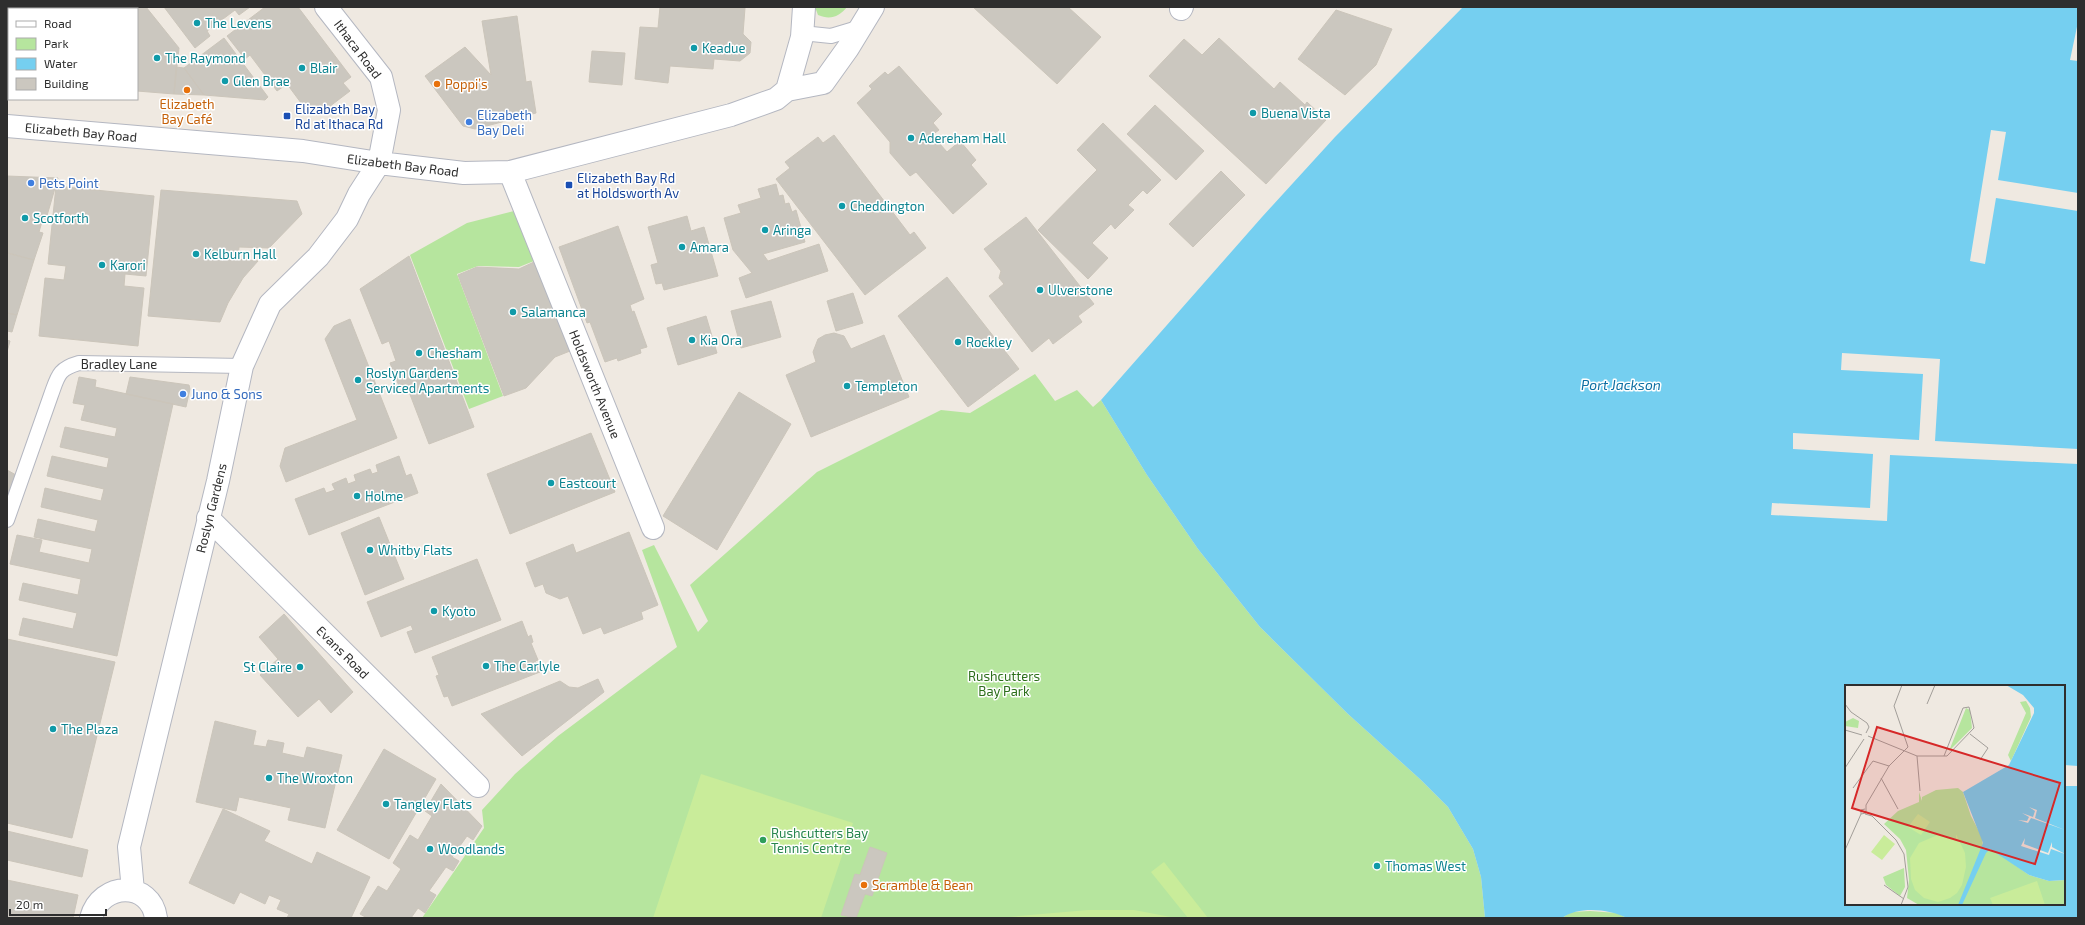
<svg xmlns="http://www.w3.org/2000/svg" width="2085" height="925" font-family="'Exo 2',sans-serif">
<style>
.green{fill:#b6e59e}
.pitch{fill:#c9ec9a}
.water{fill:#75cff0;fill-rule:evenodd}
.pier{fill:#efe9e1}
.building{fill:#cbc7bf;stroke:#cbc5ba}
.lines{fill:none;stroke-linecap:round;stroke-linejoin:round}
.service-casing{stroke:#b4b7c1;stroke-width:16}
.minor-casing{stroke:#b4b7c1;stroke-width:24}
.service{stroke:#fff;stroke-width:14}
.minor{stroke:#fff;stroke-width:22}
.culture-dot{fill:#0f9aa8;stroke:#fff;stroke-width:1.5}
.food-dot{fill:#e8710a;stroke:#fff;stroke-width:1.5}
.transit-dot{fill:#1a4fb4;stroke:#fff;stroke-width:1.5}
.shop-dot{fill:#3f7fe0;stroke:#fff;stroke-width:1.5}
.leisure-dot{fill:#2e9e5b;stroke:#fff;stroke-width:1.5}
.labels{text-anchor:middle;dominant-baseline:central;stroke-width:3;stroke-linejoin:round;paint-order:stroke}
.culture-label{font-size:13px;fill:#0d838f;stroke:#fff;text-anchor:start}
.street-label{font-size:13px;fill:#2e2e2e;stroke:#fff}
.food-label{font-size:13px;fill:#c56008;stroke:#fff;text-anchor:start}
.transit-label{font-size:13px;fill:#164399;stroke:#fff;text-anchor:start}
.shop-label{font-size:13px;fill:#366cbe;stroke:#fff;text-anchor:start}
.park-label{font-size:13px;fill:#2c6e1b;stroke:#fff}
.leisure-label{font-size:13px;fill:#27864d;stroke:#fff;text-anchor:start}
.water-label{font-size:14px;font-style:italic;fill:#0d6fa3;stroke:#fff}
.inset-road{fill:none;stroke:#a29e99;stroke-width:1}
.view{fill:#d62828;fill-opacity:0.15;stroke:#d62828;stroke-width:2}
.inset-edge{fill:none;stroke:#2e2e2e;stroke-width:2}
</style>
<rect width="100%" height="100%" fill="#efe9e1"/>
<path class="green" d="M815 7H847C839 17 830 20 818 15Z
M514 211 534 261 519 267 478 266 457 274 503 396 469 409 410 255 467 223Z
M1035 374 1055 401 1077 390 1093 407 1101 400 1147 475 1198 549 1260 627 1348 714 1421 780 1448 807 1473 849 1481 877 1485 918H422L484 828 482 810 515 774 558 736 677 647 642 550 654 545 698 632 708 621 690 585 817 472 941 410 970 413Z
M1590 911 1617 913 1627 918H1562L1571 912Z"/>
<path class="pitch" d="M701 774 853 823 821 918H653Z
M1164 862 1208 918H1188L1151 872Z
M1088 910H1134L1176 918H997Z"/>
<path class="water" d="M1463 7H2078V918H1627C1609 909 1579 906 1562 918H1485L1481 877 1473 849 1448 807 1421 780 1348 714 1260 627 1198 549 1147 475 1101 400 1262 217 1335 137ZM1846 686H2064V904H1846Z"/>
<path class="pier" d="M2078 22V61L2070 60Z
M1991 130 2006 132 1998 180 2078 193V211L1996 198 1985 264 1970 261Z
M1842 353 1940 359 1935 441 2078 449V464L1890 455 1887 521 1771 515 1772 503 1870 508 1873 454 1793 449V433L1919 440 1923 374 1841 370Z
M2064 765 2078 766V786H2064Z"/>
<path class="building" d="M7 7H52L50 9H9V37L7 34Z
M94 7H146L179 48 174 94 137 91V9H91Z
M164 7H250L239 15 235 10 207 31 210 36 195 48Z
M265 7H298L351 77 343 83 350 91 321 113 315 105 307 111 287 84 277 91 250 55 245 59 227 36Z
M660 7 745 8 743 34 751 42 750 53 740 61 714 59 713 69 670 66 668 83 635 79 640 27 658 28Z
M973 7H1068L1101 37 1057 84Z
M1336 10 1392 29 1376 65 1345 95 1298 59Z
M517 16 526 82 531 81 536 113 475 129 463 126 425 76 465 47 491 75 482 21Z
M224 38 268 97 265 100 204 95 184 68Z
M1219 38 1274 89 1280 82 1305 105 1307 102 1326 120 1266 184 1149 76 1184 39 1202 55Z
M592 51 625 53 622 85 589 82Z
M899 66 942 114 933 123 939 130 932 135 947 152 960 141 976 160 971 165 987 184 953 214 916 172 910 176 890 153V142L857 103 872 89 869 86 885 72 888 75Z
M176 67 184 68 204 95 174 94Z
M1155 105 1204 151 1176 180 1127 134Z
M1103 123 1161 180 1147 194 1143 190 1128 205 1134 210 1115 229 1111 224 1092 243 1108 258 1088 279 1038 230 1097 170 1077 150Z
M834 135 910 235 914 232 926 248 865 295 776 179 790 168 785 162 818 137 823 143Z
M1221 171 1245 195 1193 247 1169 224Z
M7 176 58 178 46 219 43 218 39 232 43 233 34 260 8 253Z
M776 184 779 196 783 195 785 204 789 203 792 212 796 210 805 242 763 254 768 261 819 244 828 271 746 298 739 278 752 273 733 250 724 218 741 213 738 205 761 198 758 189Z
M56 186 154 196 146 276 125 274 124 286 144 288 138 346 39 336 45 278 64 280 66 266 48 264Z
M161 190 297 201 302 214 269 248 239 247 238 259 258 261 243 278 228 303 220 322 148 316Z
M687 216 691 231 704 227 718 276 664 290 662 283 656 284 651 265 658 263 648 227Z
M1026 217 1094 304 1078 316 1082 322 1053 344 1049 338 1032 352 989 296 1004 284 999 278 1001 271 984 249Z
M618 226 644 299 630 305 632 312 634 311 647 347 640 349 641 353 618 361 617 358 605 362 590 322 587 323 559 247Z
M7 253 34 260 17 315 7 313Z
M409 256 474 427 429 444 406 384 399 386 390 363 396 361 389 341 382 344 360 289Z
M534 262 570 351 555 357 526 388 504 396 458 275 477 267 519 269Z
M947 277 1019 369 968 407 898 316Z
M853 293 863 323 836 331 827 301Z
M771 301 781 337 741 348 731 311Z
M7 313 17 315 12 332 7 331Z
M706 316 717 353 678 365 667 328Z
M350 319 397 438 286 482 280 466 285 448 357 420 325 339 334 326Z
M834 333 844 336 851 349 884 335 909 397 811 437 786 375 816 362 813 352 818 339 825 335Z
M7 340 10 341 7 352Z
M79 377 96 380 95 387 173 404 117 656 19 635 23 618 73 629 77 613 19 600 23 583 78 595 81 579 10 564 17 535 42 540 39 552 89 563 92 549 34 537 38 519 95 532 98 520 41 507 45 488 101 501 104 489 47 476 52 456 107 468 109 458 60 447 65 427 115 437 117 428 81 420 85 405 73 403Z
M130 377 189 385 190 389 186 407 126 394Z
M739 392 791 424 717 550 663 516Z
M591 433 615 492 510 534 487 474Z
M399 456 406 476 411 474 418 493 309 535 295 499 324 488 326 493 335 490 332 484 346 478 348 484 356 481 354 475 370 469 372 474 378 472 376 465Z
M7 470 16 475 7 497Z
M379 517 404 579 365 595 341 533Z
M629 532 658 605 641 612 643 619 604 634 601 627 583 634 568 596 560 599 546 593 543 584 535 587 526 563 573 544 576 553Z
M477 559 501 620 415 653 407 632 413 630 411 625 381 637 367 602Z
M284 614 353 692 331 713 319 699 298 717 260 675 278 659 259 637Z
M522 621 528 637 531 635 533 642 531 643 538 660 535 661 540 672 452 706 448 696 444 697 436 676 439 675 432 657Z
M7 639 115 662 72 838 7 823Z
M598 679 604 692 522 756 481 714 560 681 569 687 578 688Z
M215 721 256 731 253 745 266 747 268 740 284 743 282 753 304 758 307 747 342 755 325 828 288 820 291 808 239 797 236 811 196 802Z
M384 749 436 779 389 859 337 830Z
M441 784 482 826 473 840 467 836 452 857 459 861 453 871 446 867 429 891 436 895 425 913 418 908 411 918H367L360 914 378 886 387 891 401 869 393 863 410 835 418 840 432 816 425 811Z
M223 809 270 831 264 841 312 864 317 852 370 877 351 918H287L289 914 277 909 281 900 269 895 265 904 240 892 234 904 189 883Z
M7 831 88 850 82 877 7 860Z
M870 847 887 853 872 896 865 894 856 918 841 915 855 874 860 875Z
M7 880 78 895 73 918H7Z"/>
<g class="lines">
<defs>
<path id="service" d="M802 33 831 36 861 27
M7 520 51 395C58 376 58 369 79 363L242 366"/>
<path id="minor" d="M1181 9 1182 7
M787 90 802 37 804 7
M7 126 303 151 379 163 464 173 510 172 731 115 776 99 787 90 823 83 848 48 873 7
M510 172 653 528
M208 518 478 786
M133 891 129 847 218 481 242 366 270 304 318 257 347 219 359 194 379 163 389 110 381 77 326 7
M91 918C101 881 151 881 156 918"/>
</defs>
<use href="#service" class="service-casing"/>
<use href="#minor" class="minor-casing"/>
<use href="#service" class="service"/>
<use href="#minor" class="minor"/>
</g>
<g class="culture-dot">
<circle cx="197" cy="23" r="4"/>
<circle cx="694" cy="48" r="4"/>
<circle cx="157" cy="58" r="4"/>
<circle cx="302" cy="68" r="4"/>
<circle cx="225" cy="81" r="4"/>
<circle cx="1253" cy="113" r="4"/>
<circle cx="911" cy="138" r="4"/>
<circle cx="842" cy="206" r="4"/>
<circle cx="25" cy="218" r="4"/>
<circle cx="765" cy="230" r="4"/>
<circle cx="682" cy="247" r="4"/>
<circle cx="196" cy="254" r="4"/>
<circle cx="102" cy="265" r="4"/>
<circle cx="1040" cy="290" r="4"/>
<circle cx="513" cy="312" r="4"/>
<circle cx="692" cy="340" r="4"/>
<circle cx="958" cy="342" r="4"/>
<circle cx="419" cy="353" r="4"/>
<circle cx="358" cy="380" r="4"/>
<circle cx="847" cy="386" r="4"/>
<circle cx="551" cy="483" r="4"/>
<circle cx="357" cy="496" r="4"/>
<circle cx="370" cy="550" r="4"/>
<circle cx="434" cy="611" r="4"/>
<circle cx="486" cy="666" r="4"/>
<circle cx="300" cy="667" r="4"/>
<circle cx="53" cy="729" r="4"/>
<circle cx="269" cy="778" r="4"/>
<circle cx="386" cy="804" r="4"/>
<circle cx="430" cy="849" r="4"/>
<circle cx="1377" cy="866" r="4"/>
</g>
<g class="food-dot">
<circle cx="437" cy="84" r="4"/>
<circle cx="187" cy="90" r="4"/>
<circle cx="864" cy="885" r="4"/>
</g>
<g class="transit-dot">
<rect x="283" y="112" width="8" height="8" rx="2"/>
<rect x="565" y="181" width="8" height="8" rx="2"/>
</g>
<g class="shop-dot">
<circle cx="469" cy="122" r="4"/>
<circle cx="31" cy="183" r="4"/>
<circle cx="183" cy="394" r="4"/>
</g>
<circle class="leisure-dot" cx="763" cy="840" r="4"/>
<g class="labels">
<g class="culture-label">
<text x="205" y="23">The Levens</text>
<text x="702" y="48">Keadue</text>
<text x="165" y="58">The Raymond</text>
<text x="310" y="68">Blair</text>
<text x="233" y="81">Glen Brae</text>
<text x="1261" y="113">Buena Vista</text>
<text x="919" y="138">Adereham Hall</text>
<text x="850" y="206">Cheddington</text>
<text x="33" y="218">Scotforth</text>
<text x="773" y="230">Aringa</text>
<text x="690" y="247">Amara</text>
<text x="204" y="254">Kelburn Hall</text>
<text x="110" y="265">Karori</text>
<text x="1048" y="290">Ulverstone</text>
<text x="521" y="312">Salamanca</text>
<text x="700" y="340">Kia Ora</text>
<text x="966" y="342">Rockley</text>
<text x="427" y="353">Chesham</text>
<text x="366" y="373">Roslyn Gardens<tspan x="366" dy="15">Serviced Apartments</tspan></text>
<text x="855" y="386">Templeton</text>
<text x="559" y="483">Eastcourt</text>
<text x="365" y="496">Holme</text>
<text x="378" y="550">Whitby Flats</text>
<text x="442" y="611">Kyoto</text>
<text x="494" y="666">The Carlyle</text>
<text x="292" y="667" text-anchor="end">St Claire</text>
<text x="61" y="729">The Plaza</text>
<text x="277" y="778">The Wroxton</text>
<text x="394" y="804">Tangley Flats</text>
<text x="438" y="849">Woodlands</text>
<text x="1385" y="866">Thomas West</text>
</g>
<g class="street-label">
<text transform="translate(358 49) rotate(53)">Ithaca Road</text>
<text transform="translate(81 132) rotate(5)">Elizabeth Bay Road</text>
<text transform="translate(403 165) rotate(7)">Elizabeth Bay Road</text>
<text x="119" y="364">Bradley Lane</text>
<text transform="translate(595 384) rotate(68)">Holdsworth Avenue</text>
<text transform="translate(211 508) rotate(-76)">Roslyn Gardens</text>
<text transform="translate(343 652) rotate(45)">Evans Road</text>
</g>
<g class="food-label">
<text x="445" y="84">Poppi’s</text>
<text x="187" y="104" text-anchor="middle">Elizabeth<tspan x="187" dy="15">Bay Café</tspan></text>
<text x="872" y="885">Scramble &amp; Bean</text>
</g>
<g class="transit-label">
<text x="295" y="109">Elizabeth Bay<tspan x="295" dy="15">Rd at Ithaca Rd</tspan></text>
<text x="577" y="178">Elizabeth Bay Rd<tspan x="577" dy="15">at Holdsworth Av</tspan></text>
</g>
<g class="shop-label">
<text x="477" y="115">Elizabeth<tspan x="477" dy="15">Bay Deli</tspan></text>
<text x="39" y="183">Pets Point</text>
<text x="191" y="394">Juno &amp; Sons</text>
</g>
<g class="park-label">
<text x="1004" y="676">Rushcutters<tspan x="1004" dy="15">Bay Park</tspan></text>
</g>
<g class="leisure-label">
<text x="771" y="833">Rushcutters Bay<tspan x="771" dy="15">Tennis Centre</tspan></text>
</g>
<g class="water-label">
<text x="1621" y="384">Port Jackson</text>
</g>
</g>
<g transform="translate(1845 685)">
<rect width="220" height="220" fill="#efe9e1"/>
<path d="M181 16 185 23 186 32 166 76 163 70 181 28 175 17ZM121 23 125 25 127 43 104 66ZM8 33 14 36 13 43 0 41V37ZM113 103 118 107 126 131 137 152 138 162 142 166 149 165 184 190 204 196 220 195V220H74L62 213 64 195 61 165 55 154 39 139 53 126 74 117V107L77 116V112L91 105ZM59 183 60 202 55 211 41 200 38 192Z" fill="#b6e59e"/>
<path d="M73 129 85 137 76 150 63 142ZM95 149 111 154V149L120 168 121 182 117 200 112 208 105 213 93 217 79 213 70 205 66 194 65 173 74 158ZM39 150 50 159 37 175 26 167ZM192 196 200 220H148L145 213Z" fill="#c9ec9a"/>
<path d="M161 0H220V195L204 196 184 190 145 164 141 168 117 220H113L138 158 118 107 164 80 189 28V23L178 10Z" fill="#75cff0"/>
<path d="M184 122 192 125 190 133 220 145 186 133 183 138 173 135 182 136 184 132 177 128 188 132 190 126ZM180 153 179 159 203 168 207 157V162L220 169 206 164 204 170 176 161Z" fill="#efe9e1"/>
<path class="inset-road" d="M0 19 6 27 22 38 24 42 21 48M82 19 90 0M0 45 17 50M125 49 143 63 135 75M23 51 72 71H102L129 43 124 22 118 23 99 71M72 71 75 106M0 83 19 54M36 93 53 124M8 103 28 76 44 81M20 124 16 125V129L21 128V120L44 81 63 62 49 21 57 0M20 129 27 131 51 155 59 169 63 202 56 220M0 165 16 129M39 200 59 214"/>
<path class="view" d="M32 42 215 98 190 179 7 123Z"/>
<rect width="220" height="220" class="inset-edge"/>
</g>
<rect width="2085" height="925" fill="none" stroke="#2e2e2e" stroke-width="16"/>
<rect x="8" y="8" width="130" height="92" fill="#ffffff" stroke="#ababab"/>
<rect x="16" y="21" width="20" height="6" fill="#ffffff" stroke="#ababab"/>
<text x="44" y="28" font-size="12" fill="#2e2e2e">Road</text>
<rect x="16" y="38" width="20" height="12" fill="#b6e59e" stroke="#ababab"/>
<text x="44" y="48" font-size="12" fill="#2e2e2e">Park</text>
<rect x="16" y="58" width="20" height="12" fill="#75cff0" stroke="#ababab"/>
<text x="44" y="68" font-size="12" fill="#2e2e2e">Water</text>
<rect x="16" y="78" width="20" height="12" fill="#cbc7bf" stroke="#ababab"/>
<text x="44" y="88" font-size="12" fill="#2e2e2e">Building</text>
<path d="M10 909v6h96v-6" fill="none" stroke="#2e2e2e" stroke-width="2"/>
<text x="16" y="909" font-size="12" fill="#2e2e2e" stroke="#ffffff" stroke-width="3" paint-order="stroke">20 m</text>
</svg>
